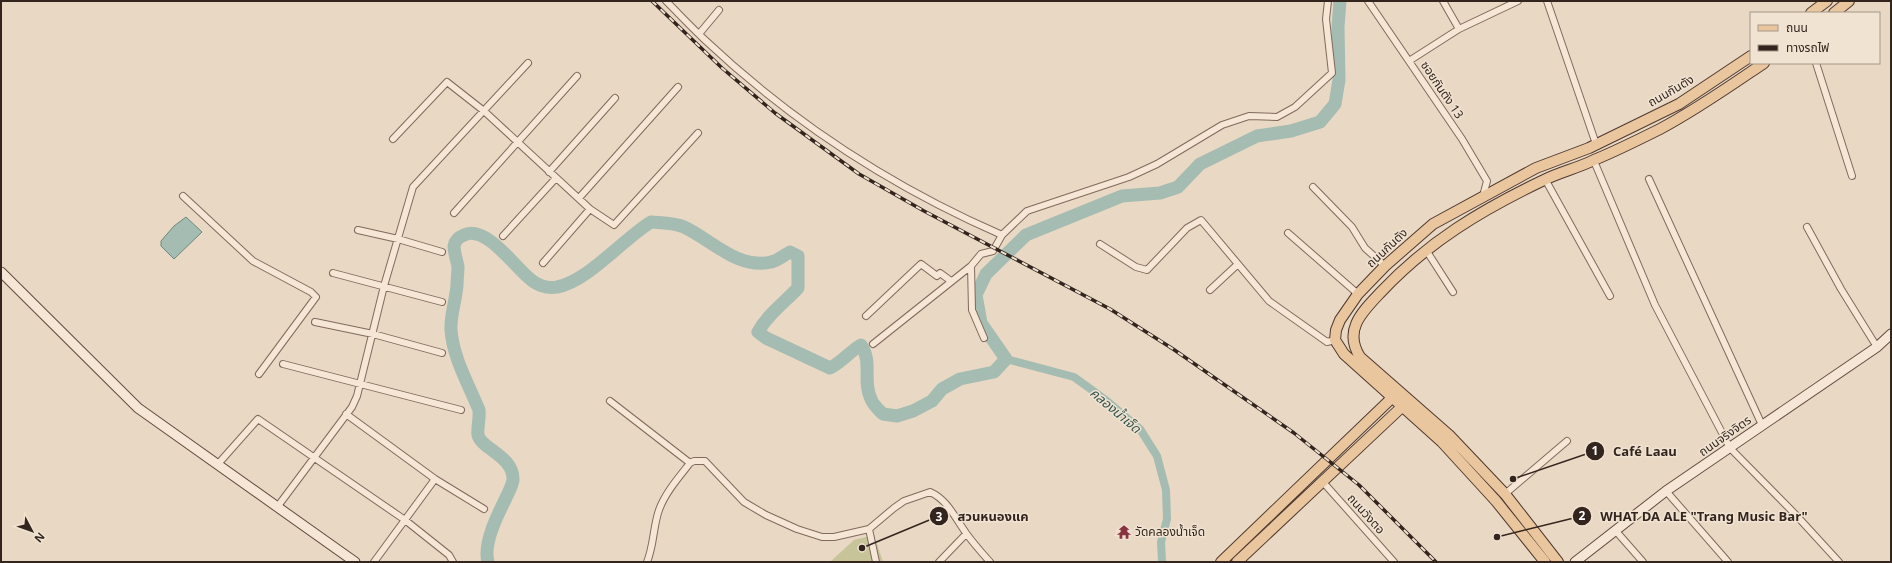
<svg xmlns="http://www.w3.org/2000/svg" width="1892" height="563" font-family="Georgia,'Noto Sans Thai',serif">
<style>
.green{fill:#c6c498}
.water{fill:#a5bcb2;stroke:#6d897e}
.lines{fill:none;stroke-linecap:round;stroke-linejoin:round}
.canal{stroke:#a5bcb2;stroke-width:8}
.river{stroke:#a5bcb2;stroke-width:13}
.street-casing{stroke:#816a5c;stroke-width:8}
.secondary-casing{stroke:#634b3f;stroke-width:11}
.primary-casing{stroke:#4f3930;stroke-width:12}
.street{stroke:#f5e6d5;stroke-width:6}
.secondary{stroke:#f5e6d5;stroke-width:9}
.primary{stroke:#e9c69e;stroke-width:10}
.rail-casing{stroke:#33251e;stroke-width:3.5}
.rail{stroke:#f1e3d2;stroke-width:2;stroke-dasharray:6;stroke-linecap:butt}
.labels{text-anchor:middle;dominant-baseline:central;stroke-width:3;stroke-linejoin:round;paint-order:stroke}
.street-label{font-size:12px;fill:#33251e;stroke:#f1e3d2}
.poi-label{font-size:12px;fill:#33251e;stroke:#f1e3d2;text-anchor:start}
.water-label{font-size:13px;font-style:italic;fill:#2f5149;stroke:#f1e3d2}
.leader{fill:none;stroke:#33251e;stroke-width:1.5}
.callout-dot{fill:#33251e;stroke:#f1e3d2;stroke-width:1.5}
.mark-label{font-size:12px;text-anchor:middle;font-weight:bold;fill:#fff}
.callout-label{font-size:13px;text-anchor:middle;font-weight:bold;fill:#33251e;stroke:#f1e3d2;stroke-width:3;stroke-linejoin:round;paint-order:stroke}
</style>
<rect width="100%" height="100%" fill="#e9d8c3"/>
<path class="green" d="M874 535 883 562H830L854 540Z"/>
<path class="water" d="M186 217 202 232 174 259 161 246V241L174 226Z"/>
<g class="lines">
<path class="canal" d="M1006 359 1074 377 1107 401 1140 429 1157 456 1166 490 1167 519 1161 542 1162 562"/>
<path class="river" d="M488 562C483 544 497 516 505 500 507 495 512 487 513 480 514 456 481 449 478 435 477 428 480 418 479 410 469 385 453 358 451 330 450 316 456 300 457 285 457 279 458 273 458 267 457 260 454 253 454 246 455 240 459 237 464 235 485 224 515 267 529 278 536 285 547 289 557 287 587 282 623 239 651 222 661 223 675 223 684 227 712 240 738 270 771 262 777 261 784 255 790 252L798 256V288C785 302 767 315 758 332L766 338 830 368C842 362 849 352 861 345 873 362 862 381 871 399 873 405 879 410 883 414L897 416 913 411 932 401 942 389 960 379 994 372 1006 359 981 323 976 295 986 274 1026 235 1122 196 1160 193 1178 187 1200 164 1257 136 1291 131 1320 122 1335 104 1339 80 1338 27 1340 1"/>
<defs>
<path id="street" d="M666 1C679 14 691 27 705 40 791 121 892 187 1002 235L1027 211 1129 177 1157 164 1222 125 1249 116 1277 117 1295 107 1332 73 1326 19 1328 1
M1368 1 1462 139 1487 181 1483 196
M1443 1 1459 29
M1547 1 1596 144
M699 34 719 10
M1409 61 1459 29 1518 1
M1816 63 1852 176
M393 139 447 82 484 111 590 209 614 225 698 133
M1594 161 1655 305 1730 448 1795 514 1839 562
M549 172 615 98
M1545 179 1610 296
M1649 179 1762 425
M1313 187 1352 227 1365 248 1385 266
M183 196 253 261 311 292 316 297 259 374
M579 198 678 87
M454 213 577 76
M1807 227 1841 289 1877 347
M358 230 398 239 442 252
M1288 233 1358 294
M503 236 556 178
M1100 244 1136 267 1147 270 1187 228 1201 220 1269 301 1327 342 1335 340
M1426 250 1453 292
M543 263 590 209
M333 273 442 302
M1210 290 1238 264
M866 316 921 264 937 276 940 273 951 281
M315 322 373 334 442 353
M984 338 972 310 971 266 981 254 993 251 1002 235
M873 344 971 266
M283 364 461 410
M610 401 690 463
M346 414 435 479 484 509
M218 464 258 419 405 520 449 555 453 562
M1322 481 1394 562
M1666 491 1728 562
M1505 494 1567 441
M278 506 352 407 357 396 384 286 413 187 528 63
M869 529 876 562
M1615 530 1643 562
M374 562 435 479
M647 562C654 545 653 527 659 510 665 493 679 477 690 463L694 461H705L744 502 766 515 797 529 822 537H834L869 529 894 508 904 501 930 492C948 500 955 518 966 533 973 543 982 553 990 562
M939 562 966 534"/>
<path id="secondary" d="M1 272 138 408 355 562
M1575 562 1666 491 1877 347 1891 334"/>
<path id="primary" d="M1811 13 1827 1
M1834 13 1849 1
M1221 562 1396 394
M1237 562 1406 403
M1545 562 1496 501 1442 442 1344 354 1335 340 1336 330 1340 320 1358 294 1385 266 1433 224 1536 168 1589 148 1679 104 1751 56
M1558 562 1505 494 1449 435 1360 357C1343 330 1362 312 1381 292 1428 242 1481 210 1544 180 1560 172 1578 168 1594 160 1616 151 1638 140 1660 129 1696 110 1730 86 1764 63"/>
</defs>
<use href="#street" class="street-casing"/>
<use href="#secondary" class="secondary-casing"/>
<use href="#primary" class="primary-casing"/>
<use href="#street" class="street"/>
<use href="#secondary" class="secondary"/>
<use href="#primary" class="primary"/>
<defs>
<path id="rail" d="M652 1 722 68 775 113 859 174 924 211 1110 309 1173 349 1294 433 1359 485 1436 562"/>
</defs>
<use href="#rail" class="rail-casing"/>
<use href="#rail" class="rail"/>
</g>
<defs>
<symbol id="temple-bare" viewBox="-9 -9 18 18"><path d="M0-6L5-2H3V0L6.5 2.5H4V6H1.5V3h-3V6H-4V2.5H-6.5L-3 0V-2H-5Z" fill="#8a3240" stroke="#f1e3d2" stroke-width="2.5" paint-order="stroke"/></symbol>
</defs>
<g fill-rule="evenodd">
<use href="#temple-bare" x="1114" y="522" width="20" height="20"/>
</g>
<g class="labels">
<g class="street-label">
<text transform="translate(1442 90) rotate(56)">ซอยกันตัง 13</text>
<text transform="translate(1671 91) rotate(-30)">ถนนกันตัง</text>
<text transform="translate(1387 248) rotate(-43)">ถนนกันตัง</text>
<text transform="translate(1725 436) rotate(-35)">ถนนจริงจิตร</text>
<text transform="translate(1366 514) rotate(48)">ถนนวังตอ</text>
</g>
<g class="poi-label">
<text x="1135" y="532">วัดคลองน้ำเจ็ด</text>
</g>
<g class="water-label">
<text transform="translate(1115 411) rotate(40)">คลองน้ำเจ็ด</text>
</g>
</g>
<path class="leader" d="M1513 479L1595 451M1497 537L1582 516M862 548L939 516"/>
<g class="callout-dot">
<circle cx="1513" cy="479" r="4"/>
<circle cx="1497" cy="537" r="4"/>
<circle cx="862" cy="548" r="4"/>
<circle cx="1595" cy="451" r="10"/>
<circle cx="1582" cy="516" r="10"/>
<circle cx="939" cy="516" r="10"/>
</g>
<g class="mark-label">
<text x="1595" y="455">1</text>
<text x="1582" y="520">2</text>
<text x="939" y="521">3</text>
</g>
<g class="callout-label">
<text x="1645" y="456">Café Laau</text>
<text x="1704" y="521">WHAT DA ALE "Trang Music Bar"</text>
<text x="993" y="521">สวนหนองแค</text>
</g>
<rect width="1892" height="563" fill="none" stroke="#33251e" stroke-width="4"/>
<rect x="1750" y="12" width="130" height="52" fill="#f1e3d2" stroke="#a5978a"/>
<rect x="1758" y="25" width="20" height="6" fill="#e9c69e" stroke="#a5978a"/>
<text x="1786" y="32" font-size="12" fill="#33251e">ถนน</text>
<rect x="1758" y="45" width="20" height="6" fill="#33251e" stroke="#a5978a"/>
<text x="1786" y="52" font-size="12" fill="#33251e">ทางรถไฟ</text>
<g transform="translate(32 531) rotate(131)" stroke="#f1e3d2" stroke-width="3" paint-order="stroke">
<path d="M0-3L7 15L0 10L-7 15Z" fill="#33251e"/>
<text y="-6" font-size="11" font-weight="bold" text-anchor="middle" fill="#33251e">N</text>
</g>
</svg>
